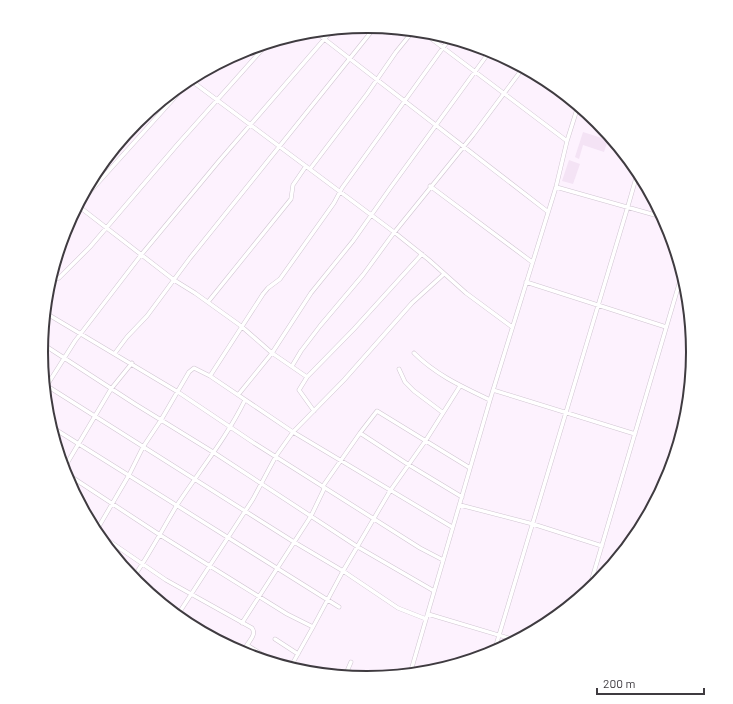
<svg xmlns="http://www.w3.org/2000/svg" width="733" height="704" font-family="Barlow,sans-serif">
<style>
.built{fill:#f4e3f5}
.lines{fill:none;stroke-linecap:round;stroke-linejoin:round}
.minor-casing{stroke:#d0c5d1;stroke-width:4.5}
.minor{stroke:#fff;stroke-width:3.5}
.rim{fill:none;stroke:#3f3b40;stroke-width:2}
</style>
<rect width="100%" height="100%" fill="#fdf2fe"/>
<path class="built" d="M583 132 608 140 604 152 583 145 579 159 575 157Z
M569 160 580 164 573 184 562 181Z"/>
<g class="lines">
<defs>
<path id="minor" d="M314 31 547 211
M421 31 567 141
M450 38 342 188 334 203 280 279 268 288 263 294 210 376 293 432 452 527
M189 79 394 232 429 260 466 293 512 327
M310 169 367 94 396 52 413 31
M430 186 532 262
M556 187 662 217
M77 205 174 280 195 293 241 326 272 353 307 377
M78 205 193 77
M49 280 59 278 90 247 177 145 268 43
M526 282 666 327
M208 302 291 199 293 185 306 166
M44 312 178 392 254 443 420 548 443 560
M41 343 135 404 213 452 358 547 434 591
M115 353 127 337 147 316 190 258 375 27
M414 353C436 375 463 387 490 400
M292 366 301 351 320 326 363 275 393 234 473 135 523 68
M399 369 405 382 414 391 442 412
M44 384 294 542 343 571 398 608 426 619
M44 390 75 341 141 255 219 161 333 29
M493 390 635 434
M238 395 272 353 311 293 353 241 391 187 490 51
M314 411 299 390 307 377 354 329 422 254
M50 426 339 607
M360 433 409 465 462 497
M63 470 111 389 132 363
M64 472 160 535 287 614 313 627
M460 505 533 524 602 546
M93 530 166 580 252 628C256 634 251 639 247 645L277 664
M95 533 129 475 143 447 161 420 189 372 194 368 210 376
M133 578C149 555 162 530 177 505 200 470 227 437 245 400
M589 589 682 274
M428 614 515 640
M177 616 253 499 276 456 293 432 344 380 412 303 444 274
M242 623 311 516 324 489 323 486 360 433 377 411 470 468
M275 639 298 654
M494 652 628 206 638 171
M242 653 247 645
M290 668 313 627 343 571 390 491 426 440 460 386
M410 674 490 400 556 187 567 141 578 106
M345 676 351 662"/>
</defs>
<use href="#minor" class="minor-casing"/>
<use href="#minor" class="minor"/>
</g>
<path d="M0 0H733V704H0ZM48 352a319 319 0 1 1 638 0a319 319 0 1 1-638 0Z" fill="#fff" fill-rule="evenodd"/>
<path class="rim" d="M48 352a319 319 0 1 1 638 0a319 319 0 1 1-638 0Z"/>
<path d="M597 688v6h107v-6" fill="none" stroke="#3f3b40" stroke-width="2"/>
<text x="603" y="688" font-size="12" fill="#3f3b40" stroke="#ffffff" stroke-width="3" paint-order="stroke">200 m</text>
</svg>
